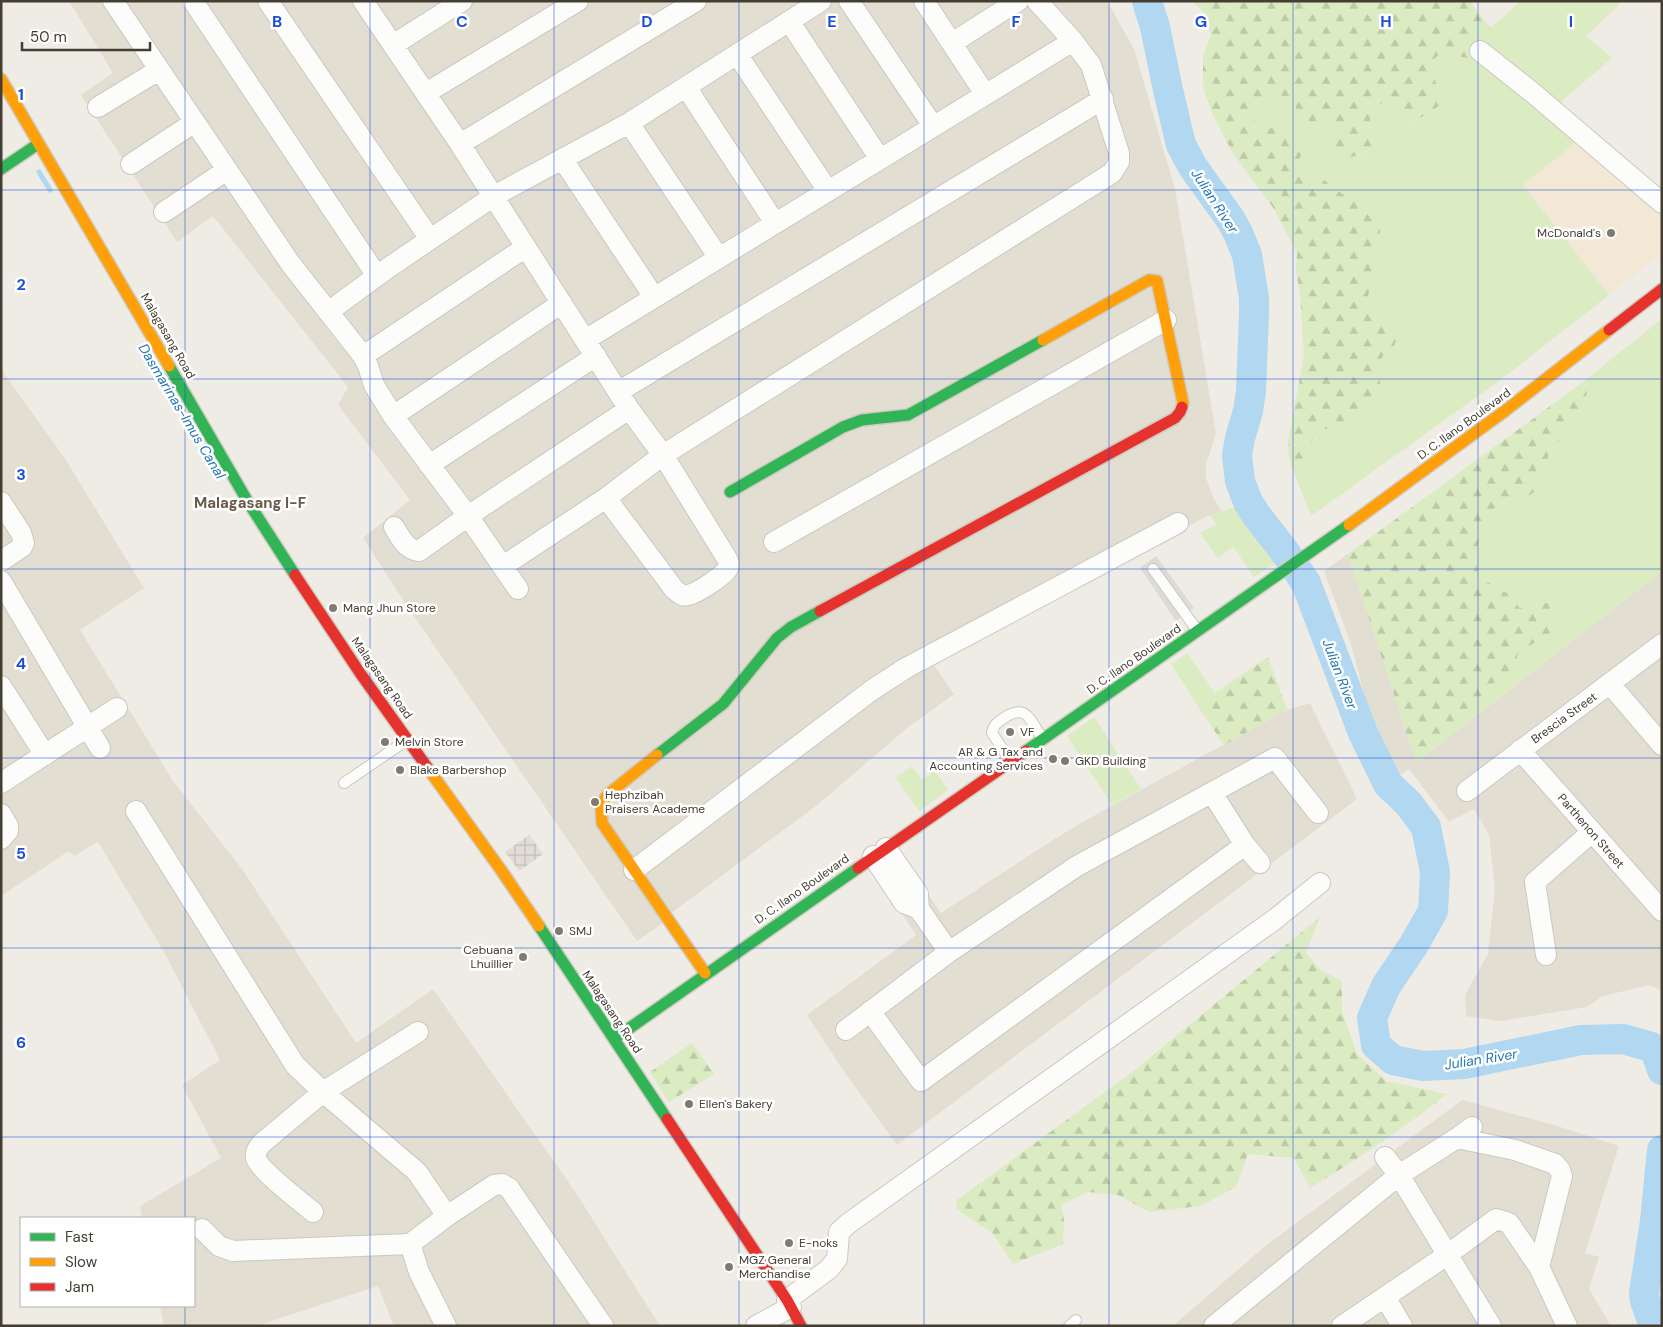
<svg xmlns="http://www.w3.org/2000/svg" width="1663" height="1327" font-family="'DM Sans',sans-serif">
<style>
.residential{fill:#e3ded2}
.commercial{fill:#f3e8d6}
.industrial{fill:url(#industrial-grid)}
.green{fill:#dbebc2}
.forest{fill:url(#forest-firs)}
.parking{fill:#dddbd6}
.lines{fill:none;stroke-linecap:round;stroke-linejoin:round}
.stream{stroke:#b1d7f1;stroke-width:5}
.river{stroke:#b1d7f1;stroke-width:30}
.lane-casing{stroke:#cac8c1;stroke-width:12}
.street-casing{stroke:#cac8c1;stroke-width:22}
.fast-casing{stroke:#cfcabd;stroke-width:14}
.slow-casing{stroke:#cfcabd;stroke-width:14}
.jam-casing{stroke:#cfcabd;stroke-width:14}
.lane{stroke:#fcfcfb;stroke-width:10}
.street{stroke:#fcfcfb;stroke-width:20}
.fast{stroke:#30b455;stroke-width:11}
.slow{stroke:#ff9f0a;stroke-width:11}
.jam{stroke:#e5322d;stroke-width:11}
.grid{fill:none;stroke:#1d4ed8;stroke-width:1;stroke-opacity:0.55}
.poi-dot{fill:#807a71;stroke:#fff;stroke-width:2}
.labels{text-anchor:middle;dominant-baseline:central;stroke-width:5;stroke-linejoin:round;paint-order:stroke}
.poi-label{font-size:12px;fill:#443d32;stroke:#fff;text-anchor:start}
.street-label{font-size:12px;fill:#443d32;stroke:#fff}
.water-label{font-size:14px;font-style:italic;fill:#2478b7;stroke:#fff}
.quarter-label{font-size:15px;font-weight:bold;fill:#685b48;stroke:#fff}
.grid-label{font-size:16px;text-anchor:middle;font-weight:bold;fill:#1d4ed8;stroke:#fff;stroke-width:5;stroke-linejoin:round;paint-order:stroke}
</style>
<defs>
<pattern id="industrial-grid" width="8" height="8" patternUnits="userSpaceOnUse" patternTransform="scale(1.25)"><rect width="8" height="8" fill="#e1ddd6"/><path d="M0 4h8M4 0v8" fill="none" stroke="#c2bfb8"/></pattern>
<pattern id="forest-firs" width="22" height="20" patternUnits="userSpaceOnUse" patternTransform="scale(1.25)"><rect width="22" height="20" fill="#dbebc2"/><path d="M5 1l3.5 6h-7zM16 11l3.5 6h-7z" fill="#bdcaa7"/></pattern>
</defs>
<rect width="100%" height="100%" fill="#eeece5"/>
<path class="residential" d="M69 1H1107L1134 49 1175 189 1216 434 1206 464V478L1214 499 1222 511 1210 515 1149 545 932 662 954 694 907 728 816 806 670 914 663 923 637 941 407 606 363 538 410 500 338 405 348 387 213 216 177 242 81 95 113 73Z
M1 369 64 457 144 588 80 630 173 781 242 869 356 1043 433 989 576 1193 660 1326H394L378 1286 256 1326H164L160 1306H194V1218H142L140 1206 221 1158 182 1085 220 1060 163 950 98 842 74 856 69 851 1 896Z
M1348 554 1417 762 1662 571V991L1650 985 1603 996 1587 1007 1500 1021 1466 1016 1465 995 1488 954 1495 889 1489 835 1474 809 1449 822 1409 769 1392 780 1378 747 1350 641 1324 571Z
M1310 703 1357 799 897 1145 843 1070 807 1015 916 935 873 871 899 853 941 913 1056 838 1088 819 1287 710Z
M1462 1100 1554 1125 1619 1146 1585 1253 1599 1257 1589 1289 1611 1326H1173L1264 1247Z"/>
<path class="commercial" d="M1578 140 1662 211V254L1609 295 1523 184Z"/>
<path class="industrial" d="M529 835 543 854 519 871 505 852Z"/>
<path class="green" d="M1521 1H1623L1586 36 1612 58 1555 107 1475 42Z
M1438 55H1453L1486 62 1578 140 1523 185 1609 295 1503 378 1311 516 1294 472 1299 467 1307 445 1324 430 1341 422 1357 421 1367 412 1379 395 1381 384 1376 370 1383 356 1394 346 1398 335 1368 296 1376 271V246L1380 232 1368 201 1345 196 1315 173 1297 174 1294 167 1253 129 1257 102 1276 94C1280 95 1285 96 1288 98 1301 109 1300 126 1322 122L1328 126 1332 133 1358 156 1366 152 1375 141C1366 121 1369 111 1387 99L1404 126 1426 115 1443 94 1434 79 1431 63Z
M1662 319V571L1482 711V689L1512 674 1519 651 1546 637 1528 609 1520 608 1507 593 1479 577 1476 560 1480 531 1495 507 1506 502 1530 495 1540 488 1549 453 1578 419 1584 408 1587 392 1583 382Z
M1236 507 1277 563 1254 577 1233 547 1218 558 1200 533 1216 524 1210 515Z
M1187 653 1215 693 1197 705 1171 664Z
M1094 717 1141 789 1112 805 1067 736Z
M912 766 922 780 935 771 948 790 919 811 896 778Z"/>
<path class="forest" d="M1191 1H1469L1491 28 1469 48 1486 62 1453 55H1438L1431 63 1434 79 1443 94 1441 104 1426 115 1403 126 1387 99C1369 111 1366 121 1375 141 1368 154 1356 156 1343 159L1336 154C1334 142 1334 130 1322 122 1300 126 1301 110 1288 98 1285 96 1280 95 1276 94L1257 102 1253 129 1279 127 1293 133 1303 153 1294 166 1297 174 1315 173 1345 196 1368 201 1378 211 1380 232 1376 246V271L1368 296 1398 335 1394 346 1383 356 1376 370 1381 384 1379 395 1367 412 1357 421 1341 422 1324 430 1307 445 1299 467 1294 472 1289 458 1288 442 1304 355 1300 293 1296 271 1297 253 1274 209 1232 152 1211 111 1203 85V56L1211 35 1204 12Z
M1583 382 1587 392 1584 408 1578 419 1549 453 1540 488 1530 495 1506 502 1495 507 1480 531 1476 560 1479 577 1507 593 1520 608 1528 609 1536 602 1548 603 1556 626 1546 637 1519 651 1512 674 1482 689V711L1416 763 1348 554Z
M1268 657 1287 710 1224 745 1197 705Z
M1320 917 1306 952 1319 969 1342 981V1012L1357 1054 1386 1081 1447 1094C1403 1129 1358 1159 1310 1188L1294 1158 1248 1154 1236 1187 1200 1206 1149 1212 1118 1195 1088 1192 1061 1205 1064 1219 1063 1244 1013 1264 992 1233 956 1209 957 1200 1135 1070Z
M692 1043 714 1074 669 1102 650 1072Z"/>
<path class="parking" d="M1156 556 1194 608 1176 621 1140 568Z"/>
<g class="lines">
<path class="stream" d="M39 172 50 190"/>
<path class="river" d="M1147 1 1155 27 1168 90 1181 145 1193 167 1231 220 1238 233 1247 255 1254 298V314L1251 391 1248 411 1240 438 1237 455 1240 481 1248 502 1257 516 1285 552 1306 583 1363 733 1388 784 1408 803 1426 827 1435 872 1433 911 1413 946 1386 986 1372 1018 1376 1045 1393 1060 1423 1066 1464 1064 1581 1040 1623 1039 1651 1047 1656 1053 1662 1070
M1654 1326 1645 1301 1644 1293 1655 1221 1662 1150"/>
<defs>
<path id="lane" d="M1153 569 1197 630
M1010 760 992 733C993 725 998 722 1004 718 1027 703 1030 720 1042 738
M344 783 407 740
M1069 1326 1076 1320"/>
<path id="street" d="M113 1 290 263 363 356 368 366 374 385 393 416 468 516 518 589
M193 1 377 276
M268 1 430 239
M363 1 460 144 629 409 663 455 726 557C728 560 730 564 728 568 725 575 696 594 688 595 682 597 679 593 674 589L606 498
M849 1 933 126
M924 1 985 94
M789 21 880 159
M952 43 1018 1
M393 45 462 1
M1480 51 1533 93 1662 203
M737 54 828 191
M686 87 775 223
M426 93 578 1
M98 107 159 70
M629 123 719 258
M460 144 696 1
M563 160 654 297
M131 164 195 122
M164 212 227 170
M328 312 388 268 494 196 629 123 821 1
M585 340 1073 41
M363 356 526 247
M618 392 1103 99
M393 416 562 303
M429 465 596 356
M1 502 21 533 24 543 22 547 1 561
M394 527C401 538 405 549 419 551L468 516 629 409
M774 542 1166 320
M503 566 606 498 663 455 1112 173 1119 162V153L1091 65 1073 41 1037 1
M1 581 100 748
M1610 684 1662 745
M1 686 45 755
M1520 750 1662 911
M1 783 117 708
M1467 791 1662 644
M1212 793 1245 845 1260 863
M136 811 295 1065 323 1092 417 1172 447 1216
M1 814 8 826V831L1 839
M886 848 918 894 919 909
M873 856 904 903 919 909 949 952
M634 870 872 690 906 668 1178 523
M1546 955 1535 882 1592 832
M870 1011 921 1081 1245 845
M846 1030 949 952 1077 866 1275 758 1318 813
M1457 1138 1515 1150 1555 1164 1560 1170 1562 1176 1539 1267
M1385 1157 1399 1175 1491 1326
M313 1212C301 1202 259 1170 256 1158 255 1152 258 1148 261 1144L323 1092 418 1032
M202 1229 219 1246 233 1251 410 1244
M1385 1297 1402 1326
M787 1300 829 1269 837 1259 839 1232 849 1223 1274 920 1320 883
M446 1326 419 1272 410 1244 447 1216 494 1185 502 1184 509 1188 603 1326
M756 1326 791 1307
M1214 1326 1399 1175 1457 1138 1472 1127
M1342 1326 1447 1255 1496 1219 1509 1223 1539 1267 1567 1326"/>
<path id="fast" d="M1 169 38 144
M169 366 248 502 295 575
M730 492 843 427 862 420 908 415 1043 340
M1026 751 1349 525
M657 755 723 704 777 638 791 627 820 611
M539 926 667 1119
M614 1039 858 868"/>
<path id="slow" d="M1 79 169 366
M1043 340 1149 280 1157 281 1183 403 1182 407
M1349 525 1506 410 1609 330
M657 755 607 795 601 806 602 823 705 973
M427 767 501 870 539 926"/>
<path id="jam" d="M1609 330 1662 289
M295 575 360 673 427 767
M820 611 1175 418 1180 412 1182 407
M858 868 1026 751
M667 1119 787 1300 801 1326"/>
</defs>
<use href="#lane" class="lane-casing"/>
<use href="#street" class="street-casing"/>
<use href="#fast" class="fast-casing"/>
<use href="#slow" class="slow-casing"/>
<use href="#jam" class="jam-casing"/>
<use href="#lane" class="lane"/>
<use href="#street" class="street"/>
<use href="#fast" class="fast"/>
<use href="#slow" class="slow"/>
<use href="#jam" class="jam"/>
</g>
<path class="grid" d="M185 1V1218M370 1V1326M554 1V1326M739 1V1326M924 1V1326M1109 1V1326M1293 1V1326M1478 1V1326M1 190H1662M1 379H1662M1 569H1662M1 758H1662M1 948H1662M1 1137H1662M185 1306V1326"/>
<g class="poi-dot">
<circle cx="1611" cy="233" r="5"/>
<circle cx="333" cy="608" r="5"/>
<circle cx="1010" cy="732" r="5"/>
<circle cx="385" cy="742" r="5"/>
<circle cx="1053" cy="759" r="5"/>
<circle cx="1065" cy="761" r="5"/>
<circle cx="400" cy="770" r="5"/>
<circle cx="595" cy="802" r="5"/>
<circle cx="559" cy="931" r="5"/>
<circle cx="523" cy="957" r="5"/>
<circle cx="689" cy="1104" r="5"/>
<circle cx="789" cy="1243" r="5"/>
<circle cx="729" cy="1267" r="5"/>
</g>
<g class="labels">
<g class="poi-label">
<text x="1601" y="233" text-anchor="end">McDonald's</text>
<text x="343" y="608">Mang Jhun Store</text>
<text x="1020" y="732">VF</text>
<text x="395" y="742">Melvin Store</text>
<text x="1043" y="752" text-anchor="end">AR &amp; G Tax and<tspan x="1043" dy="14">Accounting Services</tspan></text>
<text x="1075" y="761">GKD Building</text>
<text x="410" y="770">Blake Barbershop</text>
<text x="605" y="795">Hephzibah<tspan x="605" dy="14">Praisers Academe</tspan></text>
<text x="569" y="931">SMJ</text>
<text x="513" y="950" text-anchor="end">Cebuana<tspan x="513" dy="14">Lhuillier</tspan></text>
<text x="699" y="1104">Ellen's Bakery</text>
<text x="799" y="1243">E-noks</text>
<text x="739" y="1260">MGZ General<tspan x="739" dy="14">Merchandise</tspan></text>
</g>
<g class="street-label">
<text transform="translate(168 336) rotate(60)">Malagasang Road</text>
<text transform="translate(1464 424) rotate(-36)">D. C. Ilano Boulevard</text>
<text transform="translate(1134 659) rotate(-35)">D. C. Ilano Boulevard</text>
<text transform="translate(382 678) rotate(55)">Malagasang Road</text>
<text transform="translate(1564 718) rotate(-36)">Brescia Street</text>
<text transform="translate(1591 831) rotate(49)">Parthenon Street</text>
<text transform="translate(802 889) rotate(-35)">D. C. Ilano Boulevard</text>
<text transform="translate(612 1012) rotate(56)">Malagasang Road</text>
</g>
<g class="water-label">
<text transform="translate(1215 201) rotate(57)">Julian River</text>
<text transform="translate(182 411) rotate(59)">Dasmarinas-Imus Canal</text>
<text transform="translate(1340 674) rotate(69)">Julian River</text>
<text transform="translate(1481 1059) rotate(-9)">Julian River</text>
</g>
<g class="quarter-label">
<text x="250" y="503">Malagasang I-F</text>
</g>
</g>
<g class="grid-label">
<text x="277" y="27">B</text>
<text x="462" y="27">C</text>
<text x="647" y="27">D</text>
<text x="832" y="27">E</text>
<text x="1016" y="27">F</text>
<text x="1201" y="27">G</text>
<text x="1386" y="27">H</text>
<text x="1571" y="27">I</text>
<text x="21" y="100">1</text>
<text x="21" y="290">2</text>
<text x="21" y="480">3</text>
<text x="21" y="669">4</text>
<text x="21" y="859">5</text>
<text x="21" y="1048">6</text>
</g>
<rect width="1663" height="1327" fill="none" stroke="#443d32" stroke-width="5"/>
<rect x="20" y="1217" width="175" height="90" fill="#ffffff" stroke="#b4b1ad"/>
<rect x="30" y="1233" width="25" height="8" fill="#30b455" stroke="#b4b1ad"/>
<text x="65" y="1242" font-size="15" fill="#443d32">Fast</text>
<rect x="30" y="1258" width="25" height="8" fill="#ff9f0a" stroke="#b4b1ad"/>
<text x="65" y="1267" font-size="15" fill="#443d32">Slow</text>
<rect x="30" y="1283" width="25" height="8" fill="#e5322d" stroke="#b4b1ad"/>
<text x="65" y="1292" font-size="15" fill="#443d32">Jam</text>
<path d="M22 42v8h128v-8" fill="none" stroke="#443d32" stroke-width="2.5"/>
<text x="30" y="42" font-size="15" fill="#443d32" stroke="#ffffff" stroke-width="4" paint-order="stroke">50 m</text>
</svg>
